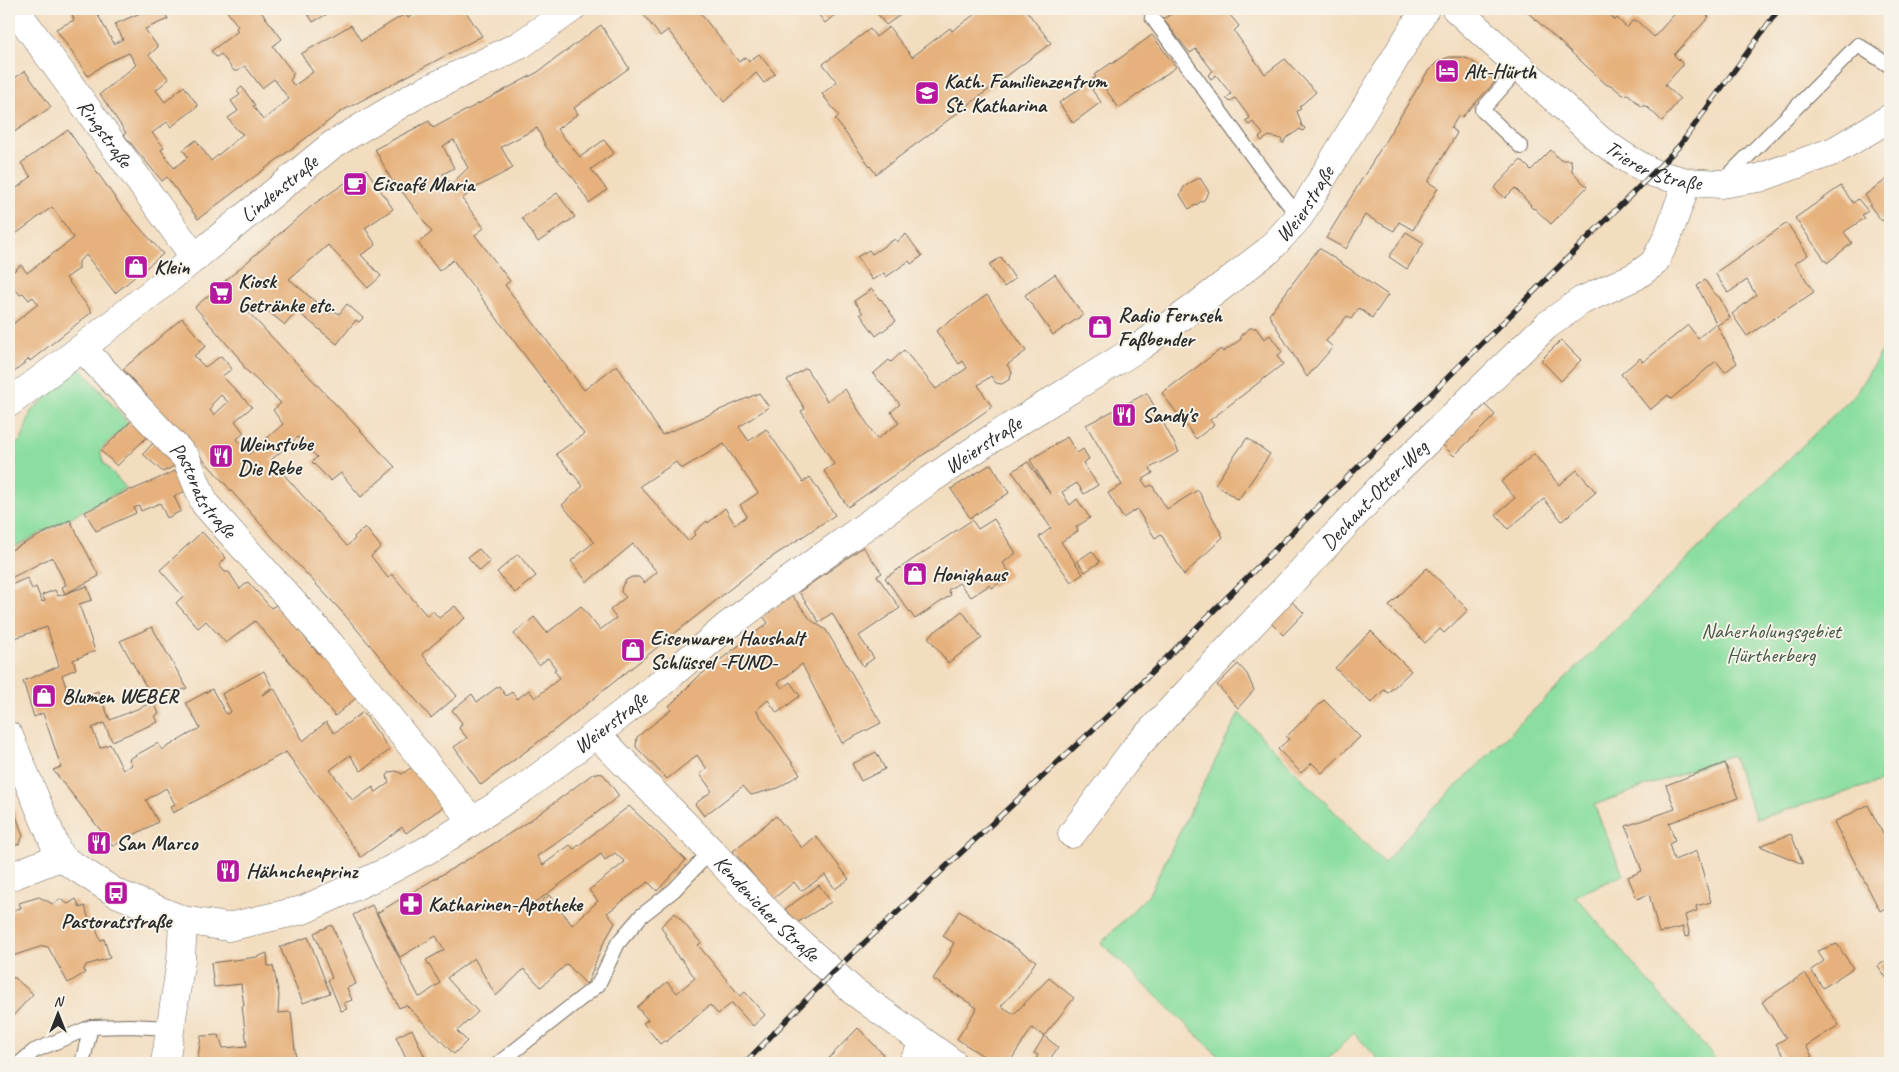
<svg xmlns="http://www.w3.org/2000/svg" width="1899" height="1072" font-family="Caveat,sans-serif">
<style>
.green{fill:#8cdea0;stroke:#5c8466}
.building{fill:#e6b17c;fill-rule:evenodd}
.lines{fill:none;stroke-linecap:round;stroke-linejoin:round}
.lane-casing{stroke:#71695f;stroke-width:16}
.street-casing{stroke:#71695f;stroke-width:29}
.secondary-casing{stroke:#71695f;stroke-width:29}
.lane{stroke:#fff;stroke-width:14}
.street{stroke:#fff;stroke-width:28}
.secondary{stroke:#fff;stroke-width:28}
.rail-casing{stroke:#2b2b2b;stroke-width:5.5}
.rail{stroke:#f7f3e8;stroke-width:4;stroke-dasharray:11;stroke-linecap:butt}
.labels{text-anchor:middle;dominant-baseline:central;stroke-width:4;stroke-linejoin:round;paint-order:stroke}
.poi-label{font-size:21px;font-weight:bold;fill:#2b2b2b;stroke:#f7f3e8;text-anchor:start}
.street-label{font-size:21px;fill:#2b2b2b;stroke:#f7f3e8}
.park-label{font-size:21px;fill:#435848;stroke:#f7f3e8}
</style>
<rect width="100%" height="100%" fill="#f7f3e8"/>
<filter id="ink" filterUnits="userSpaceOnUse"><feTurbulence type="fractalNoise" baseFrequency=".02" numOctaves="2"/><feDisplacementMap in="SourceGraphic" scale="10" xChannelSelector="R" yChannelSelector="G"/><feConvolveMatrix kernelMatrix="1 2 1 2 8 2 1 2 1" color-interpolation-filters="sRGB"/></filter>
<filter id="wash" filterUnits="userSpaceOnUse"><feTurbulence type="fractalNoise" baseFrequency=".0096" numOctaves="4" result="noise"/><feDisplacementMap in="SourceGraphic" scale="20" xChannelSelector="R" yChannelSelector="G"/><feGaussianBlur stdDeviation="1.12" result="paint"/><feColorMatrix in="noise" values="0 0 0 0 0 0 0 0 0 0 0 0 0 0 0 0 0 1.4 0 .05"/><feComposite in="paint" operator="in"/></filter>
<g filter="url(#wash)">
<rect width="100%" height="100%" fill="#f3ddbf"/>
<path class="green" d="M1890 338V779L1756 819 1732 755 1594 805 1623 875 1575 896 1719 1063H1382L1354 1033 1324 1063H1226L1101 943 1149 894 1239 713 1384 863 1418 824 1856 393Z
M81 368 128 423 100 450 103 462 126 488 9 550V451L22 439 31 411Z"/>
<g id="blocks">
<path class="building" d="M70 9H85L87 14 95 10 114 44 123 39 115 24 149 9H163L168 19 145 29 158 47 149 55 169 79 156 90 165 102 184 86 198 106 171 127 167 122 152 133 164 147 161 150 174 168 188 157 183 150 196 140 211 161 243 134 237 130 228 118 238 111 231 101 240 95 237 91 242 87 255 105 253 106 263 120 289 99 274 79 262 88 245 66 238 71H234L221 54 216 57 211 51 238 31 236 28 238 26 225 9H259L282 39 273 46 293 73 292 78 290 80 294 86 313 72 301 54 351 25 361 41 405 14 408 18 422 9H464L482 36 342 111 198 219 167 177 162 181 124 135 126 133 100 94 136 65 129 53 106 63 88 76 56 29 74 20Z
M305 9H336L313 22Z
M639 9H697L739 62 746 57 749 61 759 54 775 74 764 83 756 73 724 102 668 30 660 36Z
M814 9H842L825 23Z
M874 9H908L886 25Z
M982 9H1025L1051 43 876 174 835 119 839 116 822 94 837 82 823 64 870 29 876 37 889 27 912 57 950 28 952 31Z
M1178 9H1225L1239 26 1234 31 1265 74 1285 59 1316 92 1299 107 1301 109 1297 111 1302 126 1305 128 1303 131 1300 129 1285 139 1284 143H1282V139L1269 136 1262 141 1259 138 1263 134 1253 122 1249 125 1245 121 1250 118 1235 98 1230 102 1226 98 1231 94 1216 75 1211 79 1208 75 1213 71 1196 49 1190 53 1162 18H1165Z
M1524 9H1604L1615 20 1617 18 1627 28 1632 21H1637L1654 37 1679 9H1714L1707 16 1709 17 1674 55 1682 63V66L1665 85 1680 99 1662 121 1646 106H1641L1628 94 1623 95 1611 85H1607Z
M601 25 629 68 574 108 578 114 557 129 580 157 604 140 614 153 591 169 607 190 589 203 575 180 546 147 537 128 501 147 513 168 477 187 462 199 484 228 475 235 510 281 505 285 584 390 617 365 662 435 759 393 769 407 739 427 749 441 766 429 803 482 810 477 835 515 760 565 558 727 481 785 454 747 467 738 459 728 462 723 452 710 472 694 477 702 499 686 506 696 512 692 517 699 529 690 535 698 560 678 554 670 556 669 548 658 539 665 514 634 534 617 547 633 581 606 600 630 616 618 610 610 626 597 621 592 622 586 626 580 632 577H639L644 583 657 572 633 544 587 582 571 561 594 542 562 505 583 486 556 454 584 434 453 260 439 271 418 243 432 232 395 182 393 183 375 149 429 121 433 128 538 72ZM454 140 468 168 451 184 443 174 454 168 443 146ZM724 444 758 493 740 505 747 516 735 525 725 508 708 523 707 521 694 532 696 534 688 541 640 486 676 462 681 469Z
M1152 35 1176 67 1119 108 1101 83 1092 90 1101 102 1073 123 1059 103 1096 77 1094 75 1111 63 1112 64Z
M1449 57H1462L1468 59 1473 62 1495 82 1462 117 1459 115 1451 128 1457 133 1428 182 1438 188 1413 230 1399 222 1394 231 1365 215 1346 249 1326 238 1428 71 1437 62Z
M25 71 51 107 10 135 9 132V82Z
M68 130 120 205 163 254 115 293 86 255 79 261V269L66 278 92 312 30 361 29 359 9 377V327L38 304 33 297 29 300 23 293 20 295 9 281V275L21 265 27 273 74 238 52 207 9 239V194L31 177 21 163Z
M1551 150 1560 160H1571L1572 171 1587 187 1551 224 1534 208 1533 209 1530 206 1531 205 1515 188 1505 198 1494 188 1521 160 1531 170Z
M366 169 393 209 365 228 376 245 361 255 381 276 368 288 328 245 289 279 330 314 333 310 339 314 347 304 363 318 359 322 356 320 337 344 297 311 285 325 258 303 248 312 395 467 361 497 341 473 331 481 312 462 317 457 298 437 271 460 347 546 355 539 354 537 365 527 381 547 371 556 388 578 392 574 427 616 433 611 439 618 455 606 465 618 422 654 457 696 431 718 344 614 273 538 123 369 182 318 206 346 194 356 205 367 221 356 232 369 222 376 252 407 235 421 244 433 237 439 249 454 283 424 273 410 281 403 246 370 238 357 195 307 314 204ZM221 395 228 402 214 415 210 410 212 408V404Z
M1890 177V215L1882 221 1869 205 1871 204 1865 195Z
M1200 178 1209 192 1204 200 1189 209 1180 195 1184 187 1193 181Z
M1841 186 1853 203 1858 199 1868 211 1862 215 1865 218 1844 232 1852 243 1827 263 1795 218Z
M557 193 575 217 538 242 522 218Z
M1787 223 1808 255 1795 263 1814 292 1747 336 1732 314 1756 295 1747 280 1728 293 1715 273Z
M1406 232 1424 243 1407 269 1389 257Z
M906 234 922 256 911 264 909 261 886 277 884 273 872 280 857 257 869 250 872 254 895 239 897 242Z
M1319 248 1388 295 1372 318 1359 308 1351 319 1347 316 1326 341 1333 347 1307 377 1269 315Z
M1001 257 1015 279 1004 287 989 265Z
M1055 274 1083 315 1053 335 1025 295Z
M1705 280 1712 291 1720 298 1730 318 1717 325 1737 363 1725 372 1716 361 1671 399 1668 395 1650 410 1621 374 1640 358 1643 362 1688 325 1698 338 1716 323 1697 286Z
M872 289 880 300 881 299 896 321 876 336 860 314 863 313 854 301Z
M987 295 1026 351 1007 365 1012 372 1010 379 1002 384 996 383 991 376 978 385 992 407 848 507 824 471 834 464 801 411 805 409 787 380 806 368 827 401 845 389 877 439 899 423 891 412 900 404 873 374 889 360 891 362 904 350 936 389 967 368 963 361 959 364 936 331Z
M1250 328H1256L1264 339 1270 335 1282 352 1277 356 1283 364 1210 420 1214 425 1196 439 1162 393 1221 349 1223 352 1241 339V335Z
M1561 340 1581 360 1561 381 1541 360Z
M1147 393 1179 452 1150 468 1153 473 1142 480 1147 487 1152 485 1167 509 1198 490 1223 537 1184 575 1161 534 1155 538 1137 509 1123 518 1108 493 1122 485 1086 425Z
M1485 405 1495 415 1454 456 1443 445Z
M132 420 148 436 117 466 101 451Z
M1067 437 1077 453 1083 449 1089 459 1083 463 1098 485 1084 494 1077 483 1062 492 1070 505 1077 499 1090 518 1076 527 1078 531 1061 542 1083 574 1071 582 1039 537 1051 528 1012 471 1028 462 1051 495 1030 460Z
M1247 438 1270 454 1238 500 1215 484Z
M154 442 178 464 163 472 143 454Z
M1534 454 1559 485 1577 470 1596 492 1562 521 1544 499 1508 529 1496 514 1515 498 1501 482Z
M991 464 1009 493 970 518 951 489Z
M182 468 193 488 174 496 181 511 167 518 160 503 141 511 139 506 134 508 136 513 96 531 85 512 131 489 132 490Z
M994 519 1016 553 1003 563 1011 575 992 588 990 585 971 597 959 583 948 590 951 595 915 619 885 578 972 520 978 529Z
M70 520 99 576 65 594 62 587 66 585 52 557 9 579V551Z
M202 532 226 558 219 565 225 572H229L240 589 248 582 271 608 278 604 319 655 322 652 356 698 335 716 255 621 226 643 206 621 198 628 176 603 183 596 160 570Z
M863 547 882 573 877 576 900 608 859 636 874 658 863 666 832 613 819 622 799 592Z
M479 549 490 562 480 571 468 557Z
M1092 551 1100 562 1085 572 1077 561Z
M518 554 536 576 515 593 497 572Z
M1427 568 1468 610 1444 633 1440 629 1425 643 1389 606Z
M27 578 32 589 36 587 42 602 45 601 42 595 55 590 58 596 87 586 92 600 79 604 95 651 73 660 76 669 62 675 71 702 98 691 110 720 154 702 159 714 155 716 158 722 112 741 104 723 92 728 100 748 110 744 123 770 132 765 129 759 158 743 162 750 200 728 186 703 212 689 226 714 231 712 222 694 264 671 272 687 262 695 274 688 303 741 326 722 334 733 363 712 390 750 361 771 350 755 330 770 353 801 373 787 376 792 389 783 387 776 390 772 396 771 402 774 412 767 443 807 406 833 402 827 361 857 286 752 173 813 170 807 175 804 166 788 146 800 158 822 113 846 53 770 61 767 43 713 34 717 23 681 59 666 47 627 9 640V586Z
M791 594 811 620 826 630 881 723 842 743 802 664 778 683 782 688 790 682 800 696 777 713 768 700 756 710 800 774 778 788 751 795 743 786 704 816 695 804 712 791 700 774 707 769 697 755 667 779 636 747 637 737 671 710 669 706 698 677 768 623 763 616Z
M1291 601 1304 613 1283 635 1271 623Z
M962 611 982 638 948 663 928 637Z
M152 627 187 688 155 702 120 641Z
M1371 631 1411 671 1388 693 1384 690 1371 703 1335 668Z
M1238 664 1247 674 1254 690 1238 708 1217 685Z
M1324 700 1360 737 1322 773 1312 763 1301 773 1278 749 1289 739 1286 737Z
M876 752 885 769 861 781 852 764Z
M1725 763 1738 798 1669 823 1675 841 1669 844 1674 860 1697 851 1711 902 1696 906 1697 911 1685 915 1690 936 1685 937 1683 927 1659 933 1649 894 1637 899 1628 877 1642 871 1626 826 1675 809 1666 785Z
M594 773 603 774 619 796 554 845 537 856 543 865 570 845 574 849 629 806 686 860 657 891 648 882 607 913 615 923 602 946 588 982 586 984 567 964 541 987 524 969 496 996 474 958 447 978 478 1012 457 1031 467 1041 454 1054 406 1005 399 1008 353 915 372 905 419 997 422 996 440 983 426 960 444 950 436 936 400 957 377 913 487 848 535 817ZM615 853 625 862 589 890 598 901 572 925 549 895 534 908 532 905 601 854 605 860Z
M9 795 23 836 19 844 9 847Z
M1868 805 1883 834 1887 833 1890 840V905L1880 911 1834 822Z
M776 816 802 848 816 836 849 879 835 889 825 875 801 891 794 882 773 899 733 851Z
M1791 834 1803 864 1760 846Z
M819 885 831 902 795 924 785 909Z
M39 897 53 904 60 899 68 904 76 899 80 908 85 906 90 924 94 923 100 940 104 939 110 958 86 965 84 970 85 973 68 983 48 947 43 946 9 957V911L21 908 19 903Z
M959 911 1036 961 1019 987 1001 1006 1014 1014 1049 978 1074 998 1044 1036 1058 1047 1048 1062 1050 1063H1034L1038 1055 1034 1053 1044 1036 1032 1028 1009 1063H994L957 1039 977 1008 933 979 951 951 950 950 954 943 943 936Z
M675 913 701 943 698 945 740 996 745 992 765 1015 753 1026 732 1003 718 1014 710 1005 666 1042 665 1040 660 1044 643 1023 648 1020 637 1007 667 982 677 993 695 978 681 958 679 959 661 926Z
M332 925 356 984 347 988 352 1000 344 1003 347 1009 341 1011 328 980 332 978 314 933Z
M308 937 330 993 303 1003 280 947Z
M1837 944 1853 968 1823 988 1811 970 1824 961 1817 951Z
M267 953 268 966H273L279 995 278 1013 291 1012 296 1060H288L289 1063H197L201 1036 219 1035 223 1048 247 1046 242 1006H244L241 984 214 987 211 963 257 957Z
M1890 958V983L1878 966Z
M1805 973 1839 1025 1806 1046 1812 1056 1801 1063H1789L1776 1044 1786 1038 1762 1002Z
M14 977 33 994 11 1018 9 1016V983Z
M858 1028 883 1054 874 1063H824Z
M412 1029 421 1049 428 1063H408L396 1037Z"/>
</g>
</g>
<g filter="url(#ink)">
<use href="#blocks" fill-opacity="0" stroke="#71695f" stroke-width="1"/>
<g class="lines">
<defs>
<path id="lane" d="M1152 17 1266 175 1299 217
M1521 147 1482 110 1521 66
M1724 180 1858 45 1890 66
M20 1063 34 1051 91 1027 130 1026 170 1028
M82 1063 91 1027
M499 1063 598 985 618 943 641 916 674 890 711 851"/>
<g id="street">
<path id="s1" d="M18 9 23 20 195 258"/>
<path id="s2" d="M82 348 186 458 205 504 330 644 472 821"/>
<path id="s3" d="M9 403 82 348 164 283 332 145 416 95 520 45 571 9"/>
<path id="s4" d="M596 734 711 851 777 922 853 991 953 1063"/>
<path id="s5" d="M9 736 60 857 116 893 183 920 228 927 303 910 386 872 431 848 524 788 596 734 659 685 726 627 773 592 930 480 994 437 1141 346 1195 307 1269 250 1299 217 1425 9"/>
<path id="s6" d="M1072 834 1136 747 1395 472 1546 326 1581 301 1636 276 1654 263 1667 238 1687 182"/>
<path d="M9 877 60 857"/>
<path d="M165 1063 181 960 183 920"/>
<path d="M913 1063 924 1043"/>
</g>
<g id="secondary">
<path id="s7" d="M1456 9 1600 140 1628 159 1653 173 1687 182 1721 184 1759 178 1834 151 1890 118"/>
</g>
</defs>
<use href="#lane" class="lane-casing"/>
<use href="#street" class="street-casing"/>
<use href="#secondary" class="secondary-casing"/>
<use href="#lane" class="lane"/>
<use href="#street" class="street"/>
<use href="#secondary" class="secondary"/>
<defs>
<path id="rail" d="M745 1063 833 972 1115 709 1653 173 1680 145 1779 9"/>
</defs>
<use href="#rail" class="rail-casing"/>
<use href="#rail" class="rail"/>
</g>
</g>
<defs>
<symbol id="hotel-square" viewBox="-11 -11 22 22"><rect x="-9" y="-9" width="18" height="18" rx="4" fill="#b5179e" stroke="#f7f3e8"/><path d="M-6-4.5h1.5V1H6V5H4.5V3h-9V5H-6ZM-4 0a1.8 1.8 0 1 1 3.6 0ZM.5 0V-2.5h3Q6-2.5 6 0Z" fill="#fff"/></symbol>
<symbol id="school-square" viewBox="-11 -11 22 22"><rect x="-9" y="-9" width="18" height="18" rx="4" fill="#b5179e" stroke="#f7f3e8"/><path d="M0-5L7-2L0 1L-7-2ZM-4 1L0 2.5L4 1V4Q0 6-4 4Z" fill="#fff"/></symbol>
<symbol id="cafe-square" viewBox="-11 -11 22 22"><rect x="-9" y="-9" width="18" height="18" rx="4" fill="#b5179e" stroke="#f7f3e8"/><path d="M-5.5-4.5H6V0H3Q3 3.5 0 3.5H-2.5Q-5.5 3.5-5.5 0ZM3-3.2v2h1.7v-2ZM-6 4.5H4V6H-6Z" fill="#fff"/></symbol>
<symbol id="shop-square" viewBox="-11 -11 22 22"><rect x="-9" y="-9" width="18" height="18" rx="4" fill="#b5179e" stroke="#f7f3e8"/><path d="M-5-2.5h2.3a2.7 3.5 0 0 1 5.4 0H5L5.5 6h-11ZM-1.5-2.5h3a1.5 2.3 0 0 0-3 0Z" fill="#fff"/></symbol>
<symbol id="supermarket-square" viewBox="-11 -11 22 22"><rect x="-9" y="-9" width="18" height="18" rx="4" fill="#b5179e" stroke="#f7f3e8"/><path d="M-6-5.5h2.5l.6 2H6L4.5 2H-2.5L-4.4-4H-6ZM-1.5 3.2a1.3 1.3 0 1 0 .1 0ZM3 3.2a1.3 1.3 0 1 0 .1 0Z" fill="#fff"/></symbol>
<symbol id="restaurant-square" viewBox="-11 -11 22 22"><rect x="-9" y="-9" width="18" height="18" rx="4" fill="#b5179e" stroke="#f7f3e8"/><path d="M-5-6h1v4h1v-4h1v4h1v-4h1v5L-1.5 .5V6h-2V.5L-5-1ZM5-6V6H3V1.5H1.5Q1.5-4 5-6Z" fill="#fff"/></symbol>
<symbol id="bus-square" viewBox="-11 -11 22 22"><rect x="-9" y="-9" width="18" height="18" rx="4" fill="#b5179e" stroke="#f7f3e8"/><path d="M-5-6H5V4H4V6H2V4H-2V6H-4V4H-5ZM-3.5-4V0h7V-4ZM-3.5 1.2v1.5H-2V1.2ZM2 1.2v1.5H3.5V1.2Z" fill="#fff"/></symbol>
<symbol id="pharmacy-square" viewBox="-11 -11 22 22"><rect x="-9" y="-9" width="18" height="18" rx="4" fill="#b5179e" stroke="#f7f3e8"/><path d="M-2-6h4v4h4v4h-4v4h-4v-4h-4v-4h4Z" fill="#fff"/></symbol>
</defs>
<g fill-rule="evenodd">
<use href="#hotel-square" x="1433" y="57" width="28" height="28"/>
<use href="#school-square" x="913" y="79" width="28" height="28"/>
<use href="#cafe-square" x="341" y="170" width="28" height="28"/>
<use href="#shop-square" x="122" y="253" width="28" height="28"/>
<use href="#supermarket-square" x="207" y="279" width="28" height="28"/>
<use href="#shop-square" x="1086" y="313" width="28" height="28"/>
<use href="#restaurant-square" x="1110" y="401" width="28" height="28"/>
<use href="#restaurant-square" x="207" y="442" width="28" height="28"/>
<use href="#shop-square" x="901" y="560" width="28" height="28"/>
<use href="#shop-square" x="619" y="636" width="28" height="28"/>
<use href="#shop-square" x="30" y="682" width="28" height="28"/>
<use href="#restaurant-square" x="85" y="829" width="28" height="28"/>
<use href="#restaurant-square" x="214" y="857" width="28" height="28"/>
<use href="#bus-square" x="102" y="879" width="28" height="28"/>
<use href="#pharmacy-square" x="397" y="890" width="28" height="28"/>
</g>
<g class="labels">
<g class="poi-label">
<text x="1464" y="71">Alt-Hürth</text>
<text x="944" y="81">Kath. Familienzentrum<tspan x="944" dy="24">St. Katharina</tspan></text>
<text x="372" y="184">Eiscafé Maria</text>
<text x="154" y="267">Klein</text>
<text x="238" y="281">Kiosk<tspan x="238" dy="24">Getränke etc.</tspan></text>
<text x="1118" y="315">Radio Fernseh<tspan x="1118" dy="24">Faßbender</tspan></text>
<text x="1142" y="415">Sandy's</text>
<text x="238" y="444">Weinstube<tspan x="238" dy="24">Die Rebe</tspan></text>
<text x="932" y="574">Honighaus</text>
<text x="650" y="638">Eisenwaren Haushalt<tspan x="650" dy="24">Schlüssel -FUND-</tspan></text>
<text x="62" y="696">Blumen WEBER</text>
<text x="116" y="843">San Marco</text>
<text x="246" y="871">Hähnchenprinz</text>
<text x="428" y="904">Katharinen-Apotheke</text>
<text x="116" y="921" text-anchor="middle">Pastoratstraße</text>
</g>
<g class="street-label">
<text stroke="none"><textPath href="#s1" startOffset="152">Ringstraße</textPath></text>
<text stroke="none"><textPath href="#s7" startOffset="255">Trierer Straße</textPath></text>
<text stroke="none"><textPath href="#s3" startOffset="345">Lindenstraße</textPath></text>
<text stroke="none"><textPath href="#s5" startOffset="1624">Weierstraße</textPath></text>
<text stroke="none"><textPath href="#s5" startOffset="1219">Weierstraße</textPath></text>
<text stroke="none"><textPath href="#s2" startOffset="188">Pastoratstraße</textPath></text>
<text stroke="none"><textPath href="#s6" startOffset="455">Dechant-Otter-Weg</textPath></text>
<text stroke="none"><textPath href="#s5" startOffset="754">Weierstraße</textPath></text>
<text stroke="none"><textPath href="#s4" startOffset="244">Kendenicher Straße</textPath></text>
</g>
<g class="park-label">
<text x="1771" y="631">Naherholungsgebiet<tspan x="1771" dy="24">Hürtherberg</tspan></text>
</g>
</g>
<rect width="1899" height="1072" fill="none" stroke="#f7f3e8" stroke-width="30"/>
<g transform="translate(58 1014)" stroke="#f7f3e8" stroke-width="4" paint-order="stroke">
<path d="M0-4L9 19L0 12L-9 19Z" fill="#2b2b2b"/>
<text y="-8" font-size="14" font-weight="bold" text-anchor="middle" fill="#2b2b2b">N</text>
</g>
</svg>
